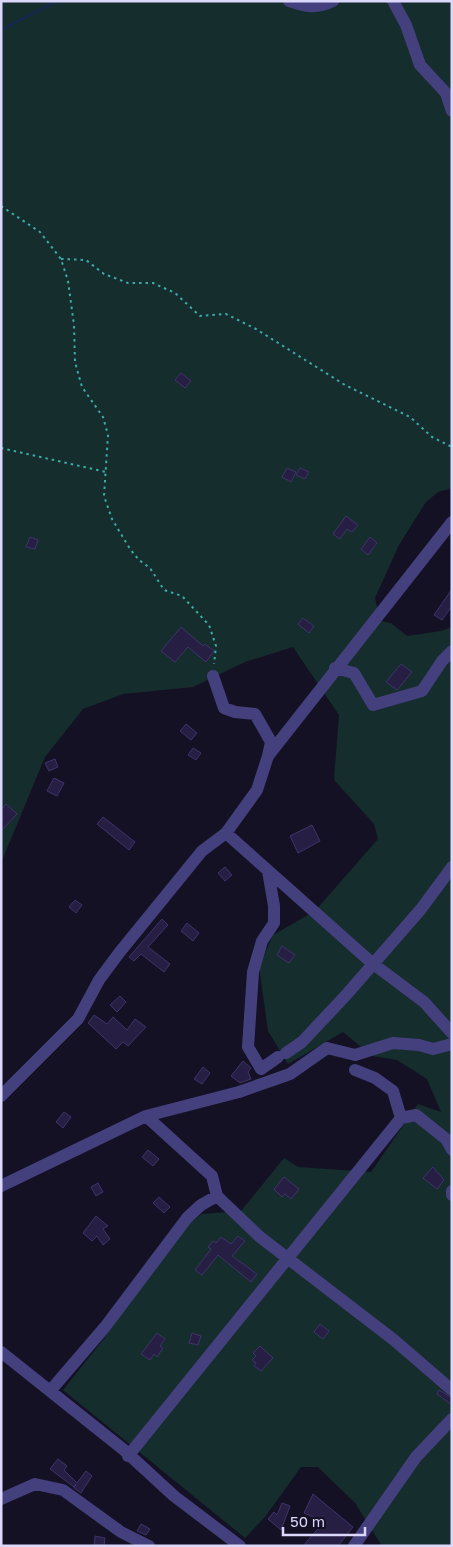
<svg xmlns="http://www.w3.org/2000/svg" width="453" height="1547" font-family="'Golos Text',sans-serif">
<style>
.green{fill:#152d2d}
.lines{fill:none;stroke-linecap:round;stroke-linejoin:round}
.stream{stroke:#15294a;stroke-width:3}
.building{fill:#271f43;stroke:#3f336d}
.path{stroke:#3baca7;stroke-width:2;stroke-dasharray:2.5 4;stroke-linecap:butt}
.minor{stroke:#44407e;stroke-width:12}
</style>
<rect width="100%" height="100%" fill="#141124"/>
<path class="green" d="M1 1H452V488L438 492 426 502 399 545 375 598 380 621 391 623 407 636 441 631 452 627V1546H382L355 1503 318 1467H301L265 1517 245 1538 63 1390 106 1336 179 1232 202 1214 241 1211 284 1158 298 1167 371 1172 418 1104 441 1112 427 1079 397 1060 372 1056 343 1032 288 1064 268 1031 259 967 273 935 315 911 378 839 374 824 334 780 339 715 293 647 245 662 193 687 123 694 83 709 45 757 1 863Z"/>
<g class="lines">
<path class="stream" d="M1 30 57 1"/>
</g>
<path class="building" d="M181 373 191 381 185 388 175 380Z
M287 468 296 472 291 482 282 477Z
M300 468 309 472 305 479 296 475Z
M346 516 358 525 352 532 347 529 340 539 333 534Z
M30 537 38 540 35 549 26 547Z
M370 537 377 543 368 555 361 549Z
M452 589V606L442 620 434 615Z
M303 618 314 626 309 633 298 624Z
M181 627 203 646 205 644 214 651 206 662 188 647 175 662 161 651Z
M401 664 412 672 397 690 386 682Z
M186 724 197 733 191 740 180 731Z
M193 748 201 753 196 760 188 755Z
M55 759 58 767 49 771 45 763Z
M54 778 64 783 57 796 47 791Z
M6 804 17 814 1 831V810Z
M103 817 135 842 129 850 97 824Z
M312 825 320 841 298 853 290 836Z
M225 867 232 875 225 881 218 873Z
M75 900 82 905 76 913 69 907Z
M162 919 168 925 148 947 170 964 164 972 141 954 134 961 129 957Z
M187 923 199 933 193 941 181 931Z
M282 946 295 955 289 963 277 955Z
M120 996 126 1002 117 1012 110 1005Z
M94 1015 107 1024 113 1017 127 1030 135 1019 146 1027 128 1046 123 1042 116 1049 88 1023Z
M243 1061 251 1068 248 1072 251 1079 240 1083 231 1076Z
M203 1067 210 1073 202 1084 194 1079Z
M64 1112 71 1117 63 1128 56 1122Z
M148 1150 159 1159 153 1166 142 1157Z
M433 1167 444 1180 437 1189 423 1178Z
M284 1177 299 1189 291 1199 285 1194 282 1197 274 1189Z
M98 1183 103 1192 96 1196 91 1187Z
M159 1197 170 1207 164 1213 153 1203Z
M96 1216 108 1226 103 1229 110 1239 103 1245 97 1236 92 1241 83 1233Z
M238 1236 245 1241 232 1256 257 1274 251 1282 218 1255 202 1275 195 1270 211 1249 208 1247 213 1241 216 1243 221 1237 231 1244Z
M320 1324 329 1331 323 1339 314 1332Z
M157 1333 165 1339 160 1346 163 1348 157 1357 154 1354 150 1360 141 1354Z
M192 1333 201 1336 198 1345 189 1343Z
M260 1346 273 1358 261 1371 254 1366 256 1363 252 1360 256 1356 253 1353Z
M439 1390 452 1398V1405L437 1394Z
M58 1459 67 1466 64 1470 77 1483 86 1471 92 1476 81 1493 74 1488 76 1484 74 1487 50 1469Z
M313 1494 353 1527 338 1546H303L324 1522 304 1513Z
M282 1503 290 1506 281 1530 268 1519 274 1512 277 1515Z
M141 1524 150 1529 146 1535 137 1531Z
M95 1536 105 1538 104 1546H94Z"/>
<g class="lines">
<path class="path" d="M1 206 40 232 61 259 68 281 74 325 75 362 82 387 103 417 108 435 104 496 112 519 130 549 139 560 150 568 164 590 182 596 209 625 216 646 214 664
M61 259 86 260 104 274 128 283H153L175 293 200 316 226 314 256 329 345 385 410 417 432 437 452 447
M1 448 106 472"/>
<path class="minor" d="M289 1C305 7 317 9 333 1
M393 1 406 25 420 65 446 93 452 111
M335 668 354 673 373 705 422 691 442 661 452 651
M213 676 224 708 235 712 255 714 271 742 268 756
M226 833 372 963 424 1002 452 1033
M268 871 274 906V923L262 941 253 972 248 1047 261 1069 278 1057
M286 1053 302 1042 347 994 421 909 452 867
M355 1070 375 1078 393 1091 401 1118 416 1115 446 1139 452 1150
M1 1096 78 1019 99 980 119 953 202 851 226 833 257 790 268 756 452 522
M146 1116 212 1176 217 1196 260 1237 394 1340 452 1390
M1 1186 146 1116 239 1092 290 1074 327 1048 355 1055 393 1043 419 1045 433 1049 452 1044
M452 1191V1195
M1 1352 124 1450 174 1496 240 1546
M50 1391 105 1327 187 1218 201 1205 217 1196
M128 1456 401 1118
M1 1499 35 1484 63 1490 121 1532 149 1546
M354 1546 416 1457 452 1419"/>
</g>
<rect width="453" height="1547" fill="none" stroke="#dcd8fb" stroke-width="5"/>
<path d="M283 1527v8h82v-8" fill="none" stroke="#dcd8fb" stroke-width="2.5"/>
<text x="290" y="1527" font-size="15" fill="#dcd8fb" stroke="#141124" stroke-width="4" paint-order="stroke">50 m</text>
</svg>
